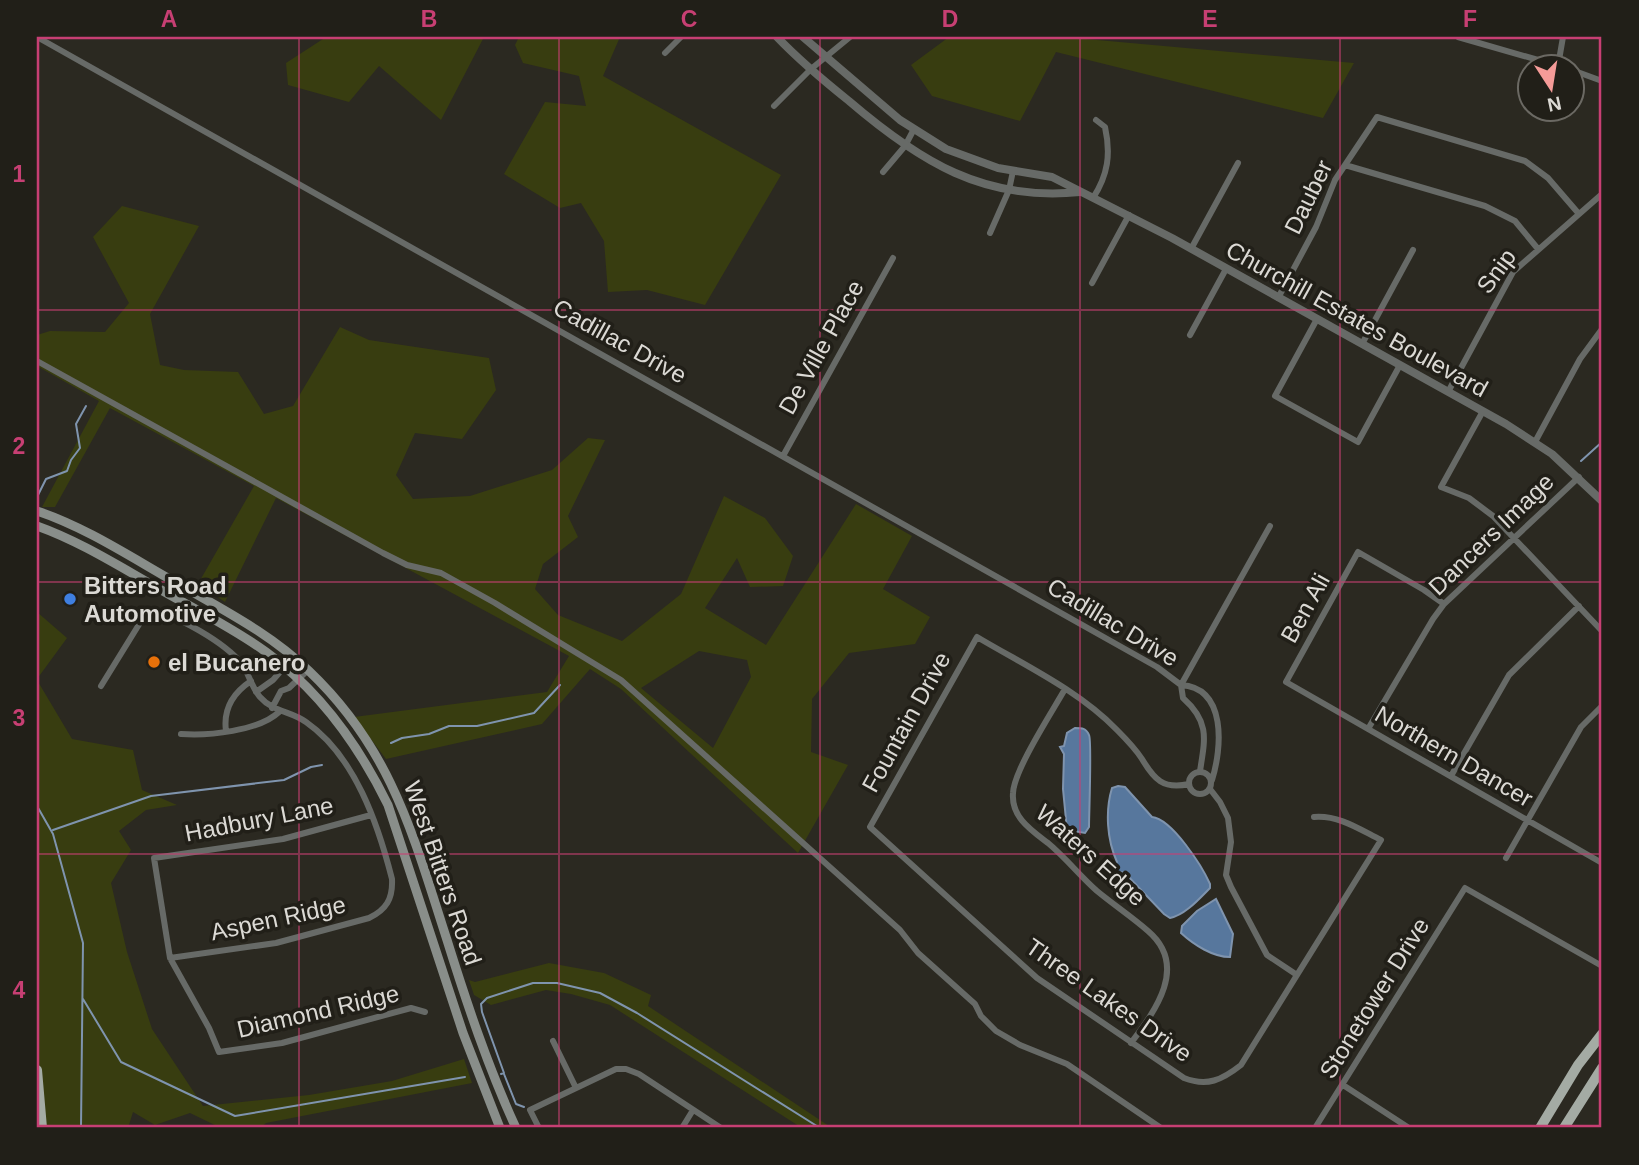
<svg xmlns="http://www.w3.org/2000/svg" width="1639" height="1165" font-family="Helvetica,sans-serif">
<style>
.green{fill:#383d10;fill-rule:evenodd}
.water{fill:#57779d;stroke:#7f94ae;stroke-width:2}
.lines{fill:none;stroke-linecap:round;stroke-linejoin:round}
.stream{stroke:#7f94ae;stroke-width:2}
.minor{stroke:#676a67;stroke-width:6}
.tertiary{stroke:#676a67;stroke-width:8}
.secondary{stroke:#898e8a;stroke-width:9}
.primary{stroke:#a4aba4;stroke-width:10}
.grid{fill:none;stroke:#c73f73;stroke-width:2;stroke-opacity:0.55}
.shop-dot{fill:#3f7fe0;stroke:#211f18;stroke-width:2.5}
.food-dot{fill:#e8710a;stroke:#211f18;stroke-width:2.5}
.labels{text-anchor:middle;dominant-baseline:central;stroke-width:7;stroke-linejoin:round;paint-order:stroke}
.street-label{font-size:24px;fill:#dbd9d4;stroke:#211f18}
.poi-label{font-size:24px;font-weight:bold;fill:#dbd9d4;stroke:#211f18;text-anchor:start}
.neatline{fill:none;stroke:#c73f73;stroke-width:2.5}
.grid-label{font-size:23px;text-anchor:middle;font-weight:bold;fill:#c73f73}
</style>
<rect width="100%" height="100%" fill="#2b2921"/>
<path class="green" d="M322 37H484L441 120 379 66 349 102 288 85 286 63 323 39Z
M519 37H620L603 76 781 175 705 305 647 290 608 292 604 241 581 203 560 208 504 174 545 102 586 106 579 76 523 63 515 45Z
M949 37H1064L1354 63 1323 118 1056 52 1020 121 932 96 911 65Z
M122 206 199 226 150 314 160 365 184 370 238 372 264 414 293 406 340 327 369 340 489 358 496 390 462 439 415 433 396 475 413 499 470 496 552 470 588 438 605 440 568 516 578 537 543 564 535 589 558 615 622 641 681 594 724 496 765 518 793 556 783 586 750 587 737 558 705 608 766 645 856 504 912 536 883 589 930 617 915 644 849 653 812 699 811 752 848 765 798 853 621 689 590 669 542 724 386 759 354 717 547 692 569 656 276 498 225 602 198 584 254 486 110 408 55 507H42L99 401 37 366V335L50 331 105 332 129 303 93 237ZM699 651 747 660 751 677 713 748 641 688Z
M37 612 67 638 37 679Z
M37 680 72 739 133 750 142 790 177 805 146 810 119 831 131 850 111 883 127 952 152 1029 203 1106 309 1095 392 1081 464 1059 472 1083 266 1123 260 1128H221L190 1113 155 1125 133 1112 128 1128H37Z
M549 963 604 973 651 995 648 1006 832 1128H802L610 1005 571 994 546 990 491 1005 474 995 469 980 475 982Z"/>
<path class="water" d="M1075 728C1082 728 1086 728 1089 735 1092 740 1089 814 1089 827L1085 833 1067 830 1063 789 1064 754 1060 747 1064 746 1067 733Z
M1118 786 1125 787 1152 817C1172 819 1202 866 1210 884V888C1199 899 1185 915 1170 918L1164 914 1124 872 1109 874 1117 862C1107 840 1105 811 1112 788Z
M1216 899 1233 934 1230 957C1213 957 1194 945 1181 933L1182 926 1197 911Z"/>
<g class="lines">
<path class="stream" d="M1581 461 1602 442
M37 497 46 479 67 471 71 460 80 448 76 424 86 406
M391 743 402 738 429 734 449 726H477L534 713 560 685
M37 806 53 834 83 943 81 1128
M53 830 151 796 284 780 311 767 322 765
M83 999 121 1062 235 1116 465 1077
M501 1074 504 1073 482 1012 481 1004 487 998 533 983H557L600 993 637 1013 820 1128
M504 1074 516 1104 524 1107"/>
<path class="minor" d="M37 37 1157 667 1181 685
M1458 37 1559 66
M665 53 681 37
M1558 66 1563 37
M1572 70 1602 81
M774 106 811 69 850 37
M1345 165 1485 206 1515 221 1538 249
M883 172 905 146 914 129
M1093 198C1108 175 1111 154 1105 127L1096 120
M990 233 1009 190 1013 171
M1191 249 1238 163
M1092 283 1129 215
M1278 298 1316 227 1335 180 1377 117 1525 161 1548 178 1579 214
M1317 319 1275 396 1358 442 1400 365
M1190 335 1226 269
M1362 344 1413 250
M37 361 383 553 407 565 441 573 495 603 621 680 900 930 918 953 975 1004 981 1016 996 1031 1020 1045 1067 1064 1161 1128
M1448 392 1513 272 1602 194
M1483 411 1441 487 1469 498 1493 516 1602 631
M1535 442 1580 359 1602 329
M783 456 893 258
M1444 604 1424 590 1358 552 1286 682 1602 863
M1181 685 1270 526
M1181 685C1227 688 1222 748 1212 780
M1181 685 1183 698C1210 722 1205 739 1200 771
M101 686 143 618 150 612C176 613 226 644 242 664 249 674 252 688 260 697 273 712 291 711 306 722 355 756 378 824 392 879 393 899 386 910 369 918L276 943 170 958
M1065 689C1052 712 1014 770 1013 793 1011 817 1031 830 1048 843 1066 858 1080 876 1097 891 1114 905 1132 917 1148 931 1189 966 1155 1011 1131 1043
M256 692 273 680 293 657
M272 708 281 691 289 688 308 670
M1368 729 1433 619 1444 604 1579 477
M226 731C223 709 233 693 251 681
M181 734C208 736 259 731 279 712
M1189 783a11 11 0 1 1 22 0a11 11 0 1 1-22 0Z
M1451 776 1509 675 1579 606
M1189 784C1163 790 1154 779 1142 759 1135 748 1126 739 1117 730 1078 690 1024 665 977 637L870 827 1037 978 1184 1078C1207 1087 1222 1080 1241 1065L1381 840C1359 829 1339 815 1314 817
M1210 789 1220 802 1228 818 1231 842 1226 875 1231 887 1267 955 1297 975
M371 815 283 839 154 858 170 958 209 1028 219 1052 282 1043 411 1008 425 1012
M1506 858 1581 727 1602 706
M553 1041 576 1088
M1343 1085 1409 1128
M539 1128 530 1110 616 1069H626L639 1074 721 1128
M682 1128 693 1110
M1315 1128 1465 888 1602 966"/>
<path class="tertiary" d="M777 37C799 60 824 81 849 101 919 161 984 202 1080 192
M803 37 900 120 946 149 998 168 1052 177 1172 238 1506 424 1552 454 1602 501"/>
<path class="secondary" d="M37 511C88 528 135 560 182 586 227 612 272 635 309 671 392 750 413 835 447 940 467 1004 488 1067 516 1128
M37 526C79 541 117 565 156 587 192 608 232 627 266 652 320 691 359 746 388 805L463 1033 500 1128"/>
<path class="primary" d="M37 1070 42 1128
M1540 1128 1578 1065 1602 1034
M1564 1128 1602 1068"/>
</g>
<path class="grid" d="M299 37V1128M559 37V1128M820 37V1128M1080 37V1128M1340 37V1128M37 310H1602M37 582H1602M37 854H1602"/>
<circle class="shop-dot" cx="70" cy="599" r="7"/>
<circle class="food-dot" cx="154" cy="662" r="7"/>
<g class="labels">
<g class="street-label">
<text transform="translate(1308 197) rotate(-64)">Dauber</text>
<text transform="translate(1496 271) rotate(-54)">Snip</text>
<text transform="translate(1357 319) rotate(29)">Churchill Estates Boulevard</text>
<text transform="translate(620 341) rotate(29)">Cadillac Drive</text>
<text transform="translate(821 347) rotate(-61)">De Ville Place</text>
<text transform="translate(1491 534) rotate(-44)">Dancers Image</text>
<text transform="translate(1305 608) rotate(-61)">Ben Ali</text>
<text transform="translate(1113 622) rotate(31)">Cadillac Drive</text>
<text transform="translate(906 722) rotate(-61)">Fountain Drive</text>
<text transform="translate(1454 756) rotate(30)">Northern Dancer</text>
<text transform="translate(259 819) rotate(-11)">Hadbury Lane</text>
<text transform="translate(1091 855) rotate(42)">Waters Edge</text>
<text transform="translate(443 873) rotate(71)">West Bitters Road</text>
<text transform="translate(278 918) rotate(-12)">Aspen Ridge</text>
<text transform="translate(1374 998) rotate(-58)">Stonetower Drive</text>
<text transform="translate(1109 1000) rotate(35)">Three Lakes Drive</text>
<text transform="translate(318 1011) rotate(-13)">Diamond Ridge</text>
</g>
<g class="poi-label">
<text x="84" y="585">Bitters Road<tspan x="84" dy="28">Automotive</tspan></text>
<text x="168" y="662">el Bucanero</text>
</g>
</g>
<rect width="1639" height="1165" fill="none" stroke="#211f18" stroke-width="77"/>
<g transform="translate(1551 88) rotate(168)"><circle r="33" fill="#211f18" stroke="#6b6963" stroke-width="2"/>
<path d="M0-5L12 26L0 18L-12 26Z" fill="#f59b98"/>
<text y="-10" font-size="19" font-weight="bold" text-anchor="middle" fill="#dbd9d4">N</text>
</g>
<rect x="38" y="38" width="1562" height="1088" class="neatline"/>
<g class="grid-label">
<text x="169" y="27">A</text>
<text x="429" y="27">B</text>
<text x="689" y="27">C</text>
<text x="950" y="27">D</text>
<text x="1210" y="27">E</text>
<text x="1470" y="27">F</text>
<text x="19" y="182">1</text>
<text x="19" y="454">2</text>
<text x="19" y="726">3</text>
<text x="19" y="998">4</text>
</g>
</svg>
